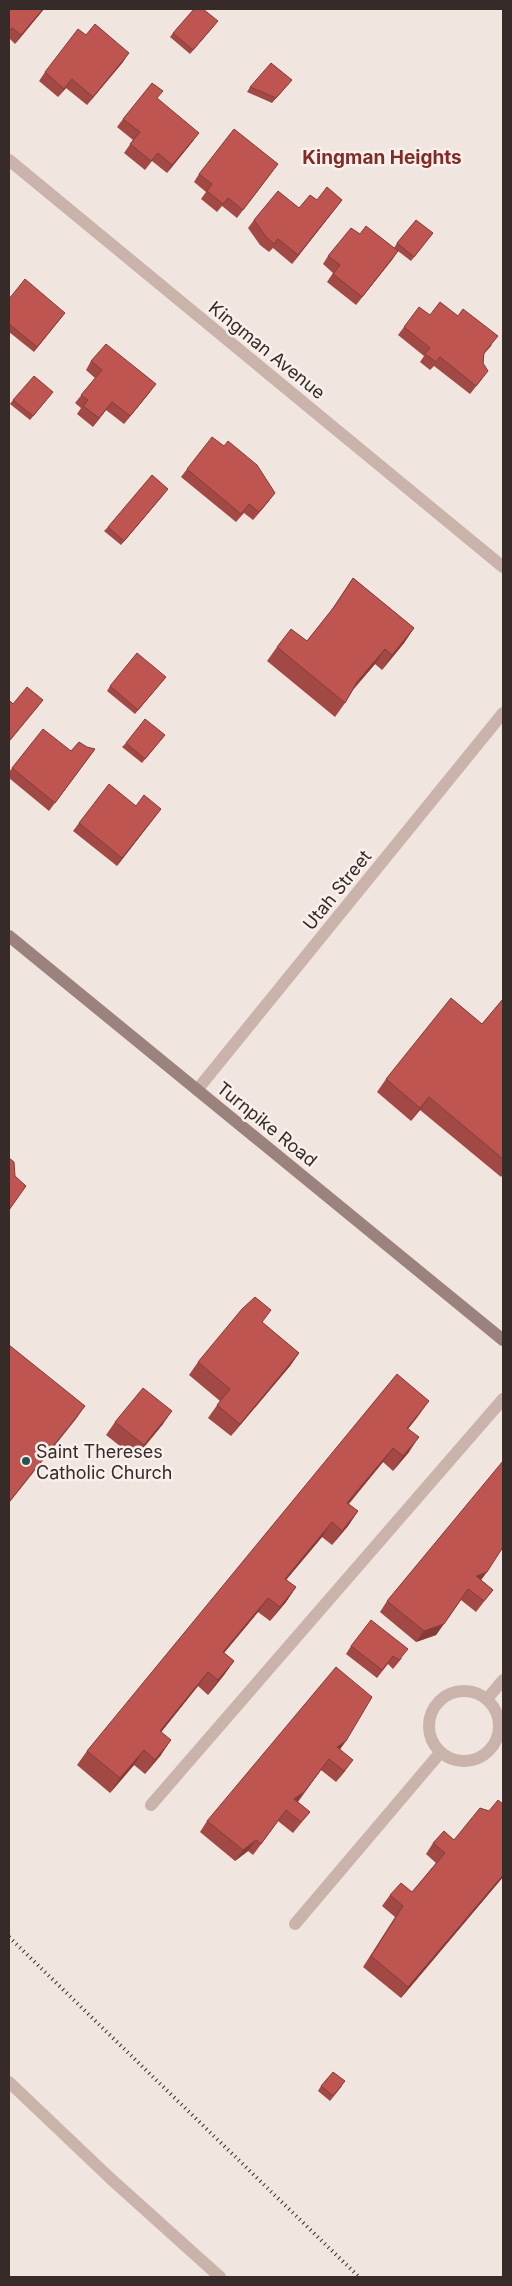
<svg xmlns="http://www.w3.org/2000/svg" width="512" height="2286" font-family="Inter,sans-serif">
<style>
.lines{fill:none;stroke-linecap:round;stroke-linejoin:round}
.lane{stroke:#c9b3ab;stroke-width:12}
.street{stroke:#c9b3ab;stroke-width:12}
.secondary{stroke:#9c827d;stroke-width:12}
.rail{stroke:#372b2a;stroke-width:4;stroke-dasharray:1 4;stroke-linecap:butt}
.wall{fill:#a34945}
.shaded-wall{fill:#853c38}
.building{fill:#be5550;stroke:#853c38}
.poi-dot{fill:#22564f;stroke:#f9f0eb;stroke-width:2}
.labels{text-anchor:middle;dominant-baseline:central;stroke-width:5;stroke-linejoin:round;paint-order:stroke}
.street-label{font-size:18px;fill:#372b2a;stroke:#f9f0eb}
.poi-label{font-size:18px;fill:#372b2a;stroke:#f9f0eb;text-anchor:start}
.neighbourhood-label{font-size:19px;font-weight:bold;fill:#812c28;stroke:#f9f0eb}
</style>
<rect width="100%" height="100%" fill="#f1e5df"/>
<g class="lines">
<path class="lane" d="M429 1726a35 35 0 1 1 70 0a35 35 0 1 1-70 0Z
M487 1699 503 1680
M151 1805 503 1399
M295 1924 440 1753
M9 2082 111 2179 220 2277"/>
<path class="street" d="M9 160 503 567
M197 1090 503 713"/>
<path class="secondary" d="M9 936 503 1340"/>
<path class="rail" d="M9 1937 359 2277"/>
</g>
<path class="wall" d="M9 9H44L15 44 9 38Z
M214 26 190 54 170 37 173 33Z
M86 35 123 62 87 105 66 88 58 97 39 81 45 72Z
M292 80 272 103 247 92 250 87Z
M157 99 193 141 167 173 152 161 145 170 124 153 133 140 117 127 123 119Z
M272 172 237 218 222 206 217 212 201 199 206 192 194 182 199 174Z
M342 200 292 264 273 248 269 252 260 245 248 228 254 220 299 208Z
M433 233 411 261 394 248 397 243Z
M360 234 398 251 356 305 327 282 333 273 323 264 328 256Z
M9 299 62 317 34 352 9 332Z
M430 315 492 345 484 354 482 379 470 394 434 366 430 370 420 362 424 356 398 335 404 327Z
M91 361 150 392 124 424 106 410 93 427 77 414 81 408 75 403 95 378 86 370Z
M53 392 30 420 10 404 13 400Z
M187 469 269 501 253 520 244 513 236 522 181 477Z
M165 493 121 545 104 531 108 527Z
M353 578 414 628 404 643 382 670 375 664 353 690 345 703 335 717 267 661 277 647 307 641 330 612Z
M166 677 135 714 107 691 110 686Z
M165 735 142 763 122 747 126 743Z
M95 749 49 811 9 778V772L12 768 71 751Z
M136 806 161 809 117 866 73 831 79 823Z
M503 999V1174L501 1177 420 1110 411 1121 377 1092 386 1079 482 1024Z
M299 1353 290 1366 231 1436 208 1418 220 1401 189 1375 198 1362Z
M419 1415 408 1429 409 1452 393 1471 383 1462 349 1504 358 1511 348 1526 332 1545 322 1537 286 1580 296 1587 286 1602 270 1621 258 1612 224 1653 234 1661 224 1675 208 1695 198 1686 161 1732V1755L145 1774 134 1765 110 1793 77 1765 87 1751Z
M115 1422 163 1424 135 1458 106 1435Z
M481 1580 493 1590 476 1612 461 1600 436 1635 416 1642 380 1612 387 1601Z
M351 1646 402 1658 393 1669 388 1664 377 1678 346 1654Z
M346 1741 340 1749 345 1771 336 1782 321 1770 298 1802 310 1812 293 1833 278 1821 253 1855 248 1851 235 1861 200 1832 207 1821Z
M454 1840 503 1877 401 1998 363 1967 395 1917 382 1906 390 1895 412 1892 436 1863 426 1854 433 1843Z
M321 2086H342L330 2101 318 2091Z"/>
<path class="shaded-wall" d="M43 9H44L15 44 21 35Z
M129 53 123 62 87 105 93 97Z
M72 79 66 88 58 97 64 89Z
M199 133 193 141 167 173 172 165Z
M342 200 336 208 292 264 298 255Z
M398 251 392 260 356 305 362 297Z
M156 384 150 392 124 424 130 416Z
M112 402 106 410 93 427 99 418Z
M168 489 165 493 121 545 124 541Z
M275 493 269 501 253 520 259 512Z
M414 628 404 643 382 670 392 655Z
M385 649 375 664 347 696 357 682Z
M43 700 37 708 9 742V741Z
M161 809 155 817 117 866 122 858Z
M429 1097 420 1110 411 1121 420 1108Z
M299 1353 290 1366 231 1436 240 1424Z
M429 1401 419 1415 397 1442 407 1428Z
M85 1406 76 1419 9 1503V1502Z
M172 1411 163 1424 135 1458 144 1445Z
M419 1437 409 1452 393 1471 403 1456Z
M393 1448 383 1462 337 1517 347 1503Z
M358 1511 348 1526 332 1545 342 1531Z
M332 1522 322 1537 275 1593 285 1579Z
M487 1572 479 1583 476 1576Z
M296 1587 286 1602 270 1621 280 1607Z
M468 1589 436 1635 416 1642 424 1631Z
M268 1598 258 1612 213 1666 223 1652Z
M234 1661 224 1675 208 1695 218 1680Z
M208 1672 198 1686 150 1746 160 1731Z
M171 1740 161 1755 145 1774 155 1760Z
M346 1741 338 1752 337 1747Z
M144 1750 134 1765 110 1793 120 1778Z
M329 1759 296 1803 294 1799Z
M353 1760 345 1771 336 1782 344 1771Z
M256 1840 248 1851 235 1861 243 1850Z
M503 1875V1877L401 1998 408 1987Z"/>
<path class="building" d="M9 9H43L21 35 12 28 9 31Z
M194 9H203L218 21 193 50 173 33Z
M95 24 129 53 93 97 72 79 64 89 45 72 78 29 86 35Z
M271 63 292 80 276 98 250 87Z
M152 83 163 91 157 98 199 133 172 165 158 153 151 161 130 144 140 132 123 119Z
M234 129 278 164 243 210 228 198 223 204 207 191 212 184 199 174Z
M327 187 342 200 298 255 278 239 274 244 266 237 254 220 278 191 299 208 310 195 317 200Z
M416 220 433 233 414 257 397 243Z
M366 226 398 251 362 297 333 274 340 265 328 256 351 228 360 234Z
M25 279 65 313 37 347 9 324V299Z
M440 302 458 316 463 309 498 336 484 353 483 363 488 371 476 386 440 357 436 362 425 354 430 348 404 327 419 307 430 315Z
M106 344 156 384 130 416 112 402 99 418 83 406 88 400 81 395 102 370 91 361Z
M34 376 53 392 33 416 13 400Z
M212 437 224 446 228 441 257 465 275 493 259 512 249 504 241 514 187 469Z
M152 475 168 489 124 541 108 527Z
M353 578 414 628 392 655 385 649 357 682 345 703 277 647 291 629 307 641 334 607Z
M137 653 166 677 138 710 110 686Z
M27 687 43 700 9 741V700L13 704Z
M145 719 165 735 145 759 126 743Z
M43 729 71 751 79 742 87 747 95 749 55 803 12 768Z
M109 784 136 806 144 795 161 809 122 858 79 823Z
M451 998 482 1024 503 999V1159L429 1097 420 1108 386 1079Z
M9 1158 14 1162 15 1176 26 1186 9 1210Z
M255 1297 271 1310 262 1322 299 1353 240 1424 217 1405 230 1389 198 1362 242 1309Z
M9 1345 85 1406 9 1502Z
M397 1374 429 1401 407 1428 419 1437 403 1456 393 1448 347 1503 358 1511 342 1531 332 1522 285 1579 296 1587 280 1607 268 1598 223 1652 234 1661 218 1680 208 1672 160 1731 171 1740 155 1760 144 1750 120 1778 87 1751Z
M143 1388 172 1411 144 1445 115 1422Z
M503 1461V1547L487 1572 476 1576 493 1590 484 1601 468 1589 444 1624 424 1631 387 1601Z
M371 1620 408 1649 399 1660 393 1656 382 1670 351 1646Z
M336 1667 372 1697 346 1741 337 1747 353 1760 344 1771 329 1759 304 1792 294 1799 310 1812 301 1822 286 1810 261 1844 256 1840 243 1850 207 1821Z
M498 1800 503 1804V1875L408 1987 371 1956 403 1906 390 1895 401 1883 412 1892 445 1853 433 1843 444 1831 454 1840 480 1808 489 1811Z
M333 2072 345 2081 333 2096 321 2086Z"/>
<circle class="poi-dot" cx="26" cy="1461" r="5"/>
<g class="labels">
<g class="street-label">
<text transform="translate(267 350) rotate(39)">Kingman Avenue</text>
<text transform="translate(337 890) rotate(-51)">Utah Street</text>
<text transform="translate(267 1124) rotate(39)">Turnpike Road</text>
</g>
<g class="poi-label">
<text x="36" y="1451">Saint Thereses<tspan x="36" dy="21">Catholic Church</tspan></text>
</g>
<g class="neighbourhood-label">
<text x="382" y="157">Kingman Heights</text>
</g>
</g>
<rect width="512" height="2286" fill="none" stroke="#372b2a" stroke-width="20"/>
</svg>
